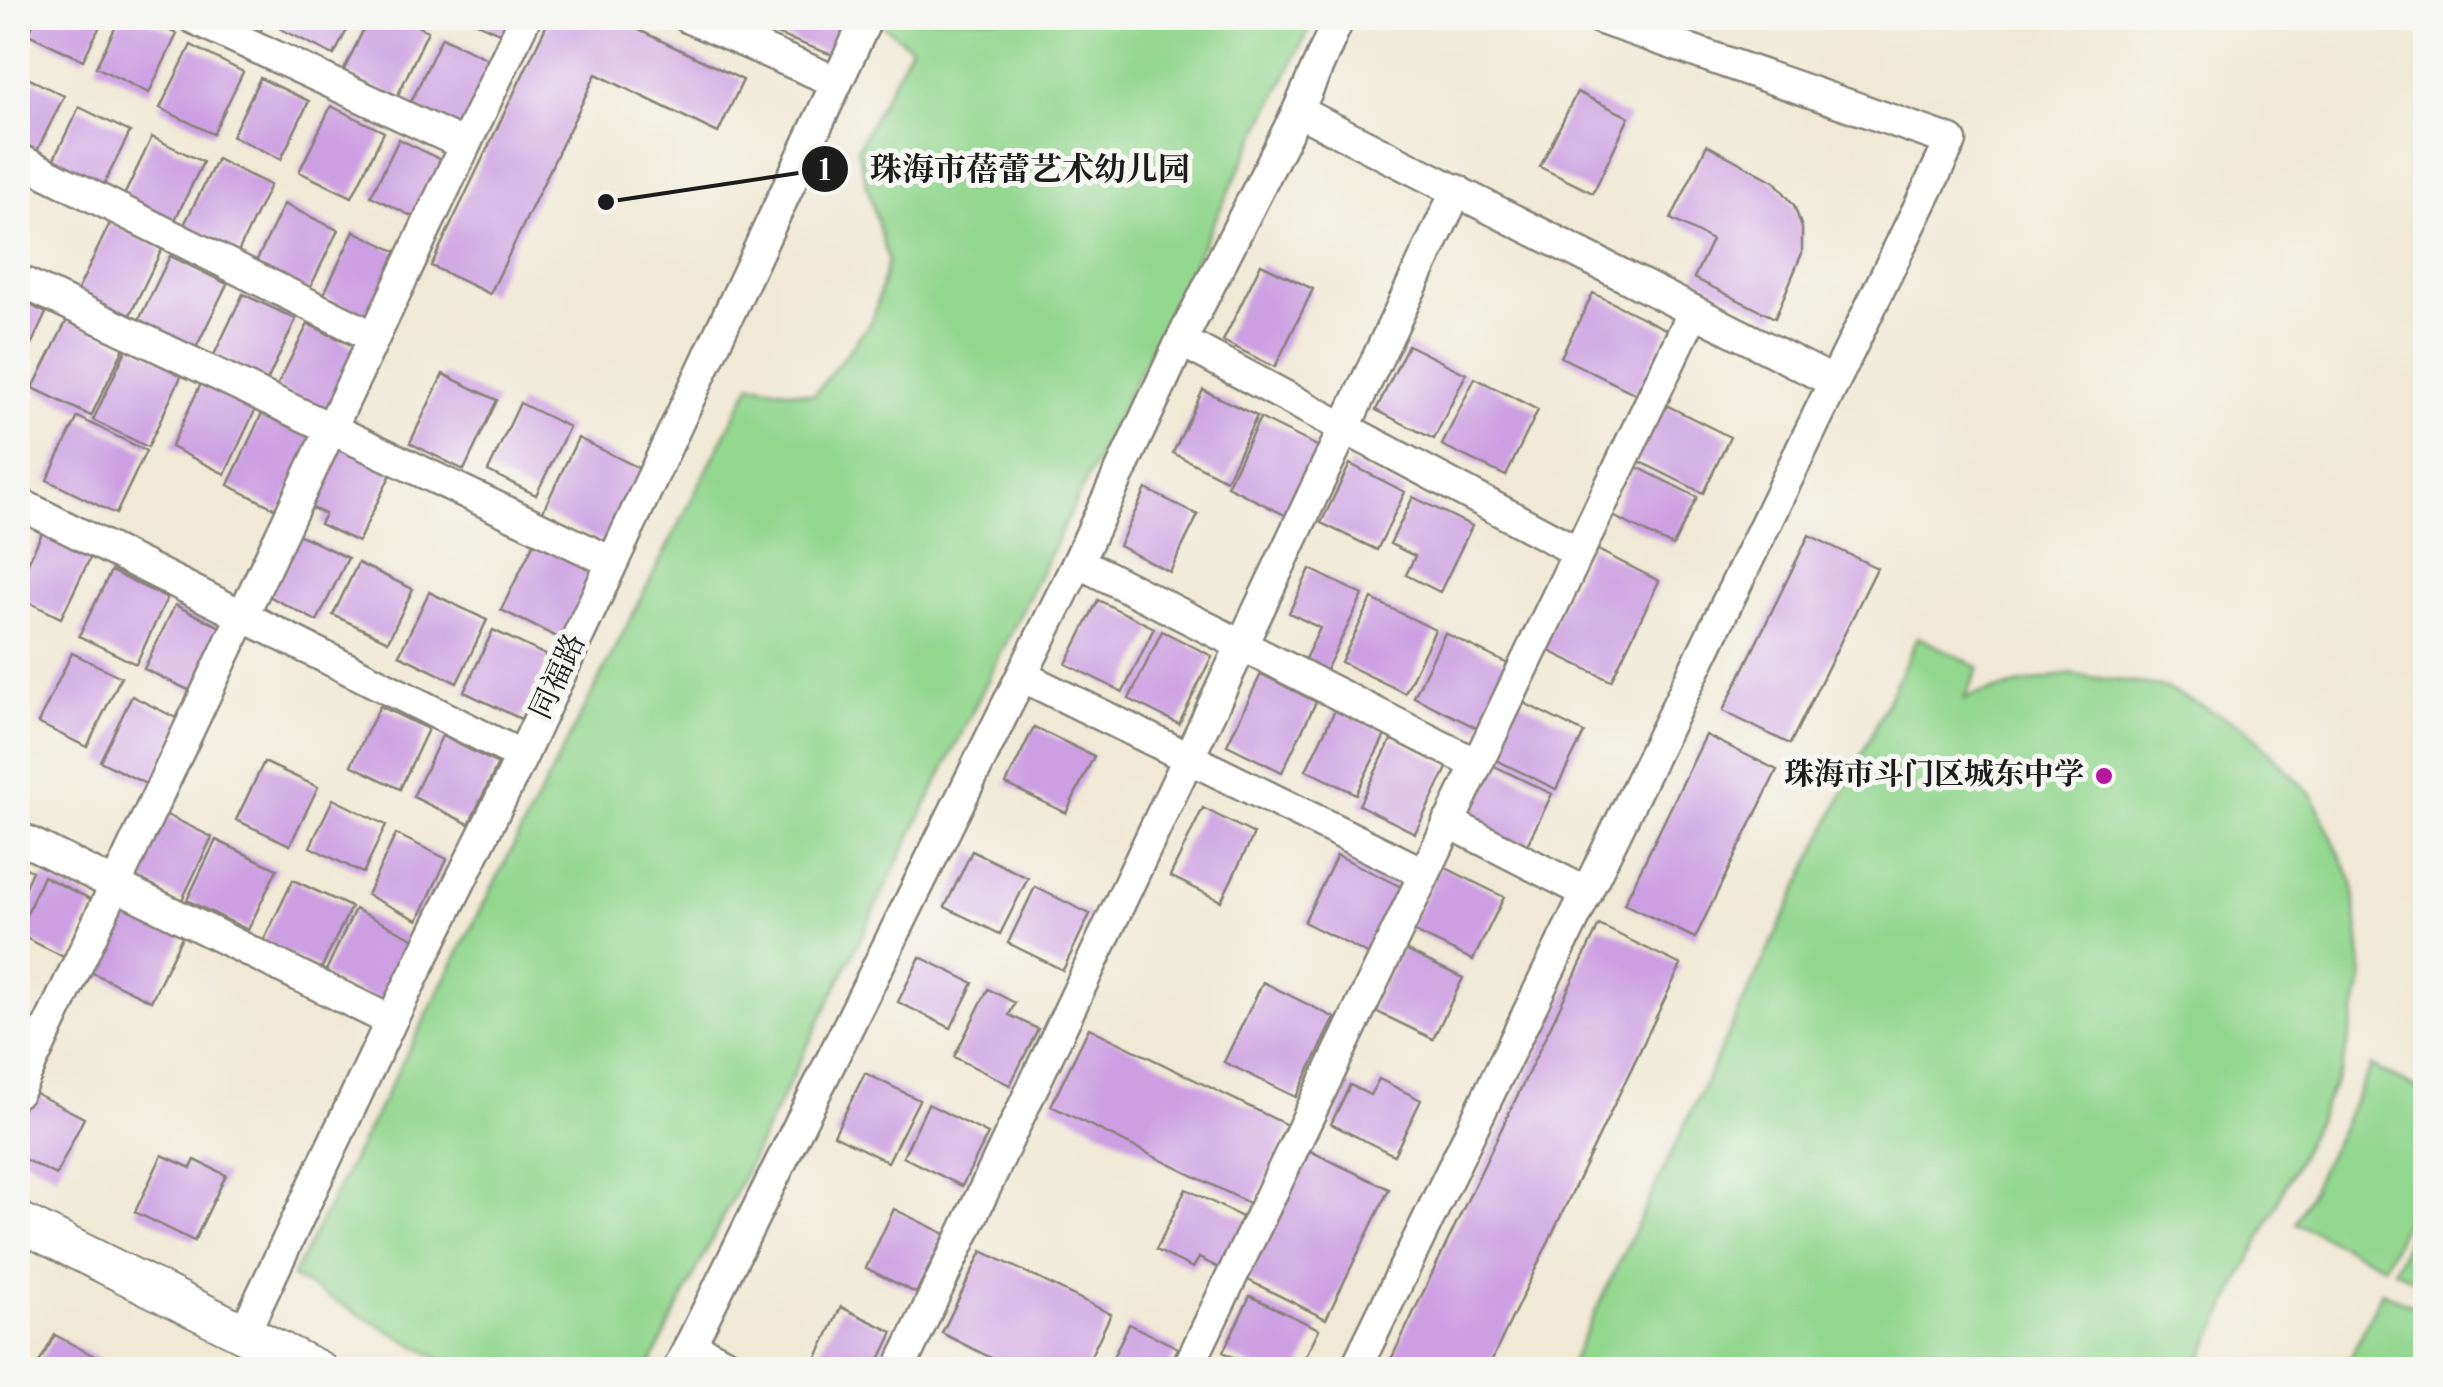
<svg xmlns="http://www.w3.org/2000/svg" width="2443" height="1387" font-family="'Old Standard TT','Noto Serif SC',serif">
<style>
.green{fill:#93d78f;stroke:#587a56;stroke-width:2.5}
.building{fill:#cc9fe2}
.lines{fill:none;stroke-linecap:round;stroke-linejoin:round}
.minor-casing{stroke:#868278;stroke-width:35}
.tertiary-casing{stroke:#868278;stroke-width:42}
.minor{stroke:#fff;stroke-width:30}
.tertiary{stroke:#fff;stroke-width:38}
.poi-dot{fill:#b5179e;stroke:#f6f6f2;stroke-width:4}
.labels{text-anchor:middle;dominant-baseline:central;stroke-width:10;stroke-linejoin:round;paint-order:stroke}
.street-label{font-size:30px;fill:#1c1c1c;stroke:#f6f6f2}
.poi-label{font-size:30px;font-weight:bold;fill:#1c1c1c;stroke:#f6f6f2;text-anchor:end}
.leader{fill:none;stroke:#1c1c1c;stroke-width:4}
.callout-dot{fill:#1c1c1c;stroke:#f6f6f2;stroke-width:4}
.mark-label{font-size:30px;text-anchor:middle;font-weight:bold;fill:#fff}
.callout-label{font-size:32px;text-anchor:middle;font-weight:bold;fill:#1c1c1c;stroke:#f6f6f2;stroke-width:10;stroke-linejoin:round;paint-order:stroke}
</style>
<rect width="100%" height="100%" fill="#f6f6f2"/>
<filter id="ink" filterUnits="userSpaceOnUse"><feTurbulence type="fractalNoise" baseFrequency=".01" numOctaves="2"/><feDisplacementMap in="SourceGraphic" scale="20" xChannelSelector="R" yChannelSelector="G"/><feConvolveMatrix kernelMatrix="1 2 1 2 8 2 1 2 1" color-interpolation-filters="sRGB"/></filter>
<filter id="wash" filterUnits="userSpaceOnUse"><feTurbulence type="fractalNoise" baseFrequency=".0048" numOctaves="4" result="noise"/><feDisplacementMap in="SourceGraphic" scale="40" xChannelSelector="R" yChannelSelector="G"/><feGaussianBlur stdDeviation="2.25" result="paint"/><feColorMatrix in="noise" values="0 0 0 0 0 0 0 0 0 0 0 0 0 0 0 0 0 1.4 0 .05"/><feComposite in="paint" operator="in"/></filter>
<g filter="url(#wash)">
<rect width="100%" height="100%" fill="#f0e9d5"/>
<path class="green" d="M878 18H1299L1308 31 648 1369H458L292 1277 751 384 814 395 873 319 888 260 857 149 911 47 876 20Z
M1918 637 1979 667 1964 700 1974 695 2066 674 2161 686 2246 728 2313 797 2353 883 2363 978 2341 1071 2197 1369H1568Z
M2371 1066 2425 1092V1179L2384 1266 2296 1223Z
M2425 1203V1285L2394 1270Z
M2382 1291 2425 1312V1369H2345Z"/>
<g id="blocks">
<path class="building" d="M36 18H104L83 60 28 34Z
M120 18H142L177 34 149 93 96 67Z
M213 18H267L257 38Z
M287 18H353L334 55 281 29Z
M369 18H401L428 31 397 97 343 72Z
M466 18H512L504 35Z
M550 18H614L743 80 718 133 596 74 490 294 431 266Z
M733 18H849L835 56Z
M442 37 494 62 460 131 409 106Z
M191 45 243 72 213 134 160 108Z
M18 73 64 96 32 161 18 154Z
M260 78 309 101 281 159 232 136Z
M1577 92 1629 117 1593 193 1540 167Z
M331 106 384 132 352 197 299 172Z
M79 107 130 132 98 196 48 171Z
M152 137 203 162 171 228 120 204Z
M399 139 447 163 420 220 371 196Z
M1707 145 1775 182 1794 205 1802 228V253L1775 318 1694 278 1712 240 1671 219Z
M217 159 270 185 238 252 184 225Z
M284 204 338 230 308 292 254 266Z
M110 223 162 249 125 325 73 300Z
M354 231 403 255 372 320 323 296Z
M170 256 227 284 191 358 134 330Z
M1261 264 1313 289 1275 367 1223 341Z
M1593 293 1667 330 1636 394 1561 357Z
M243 294 296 319 267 381 214 355Z
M18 299 46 313 18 373Z
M68 318 125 346 91 416 33 388Z
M308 324 359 349 328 413 276 388Z
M129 344 184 370 148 447 93 420Z
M1408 345 1466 374 1434 439 1376 410Z
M443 374 497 400 464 470 410 443Z
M205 375 259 402 225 474 171 447Z
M1475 378 1538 410 1506 476 1442 445Z
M1203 390 1257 416 1226 480 1173 453Z
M1658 401 1730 437 1703 493 1631 457Z
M520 403 569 427 536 495 488 471Z
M266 405 319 431 280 511 228 485Z
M78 417 146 451 116 514 47 480Z
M1260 418 1321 448 1287 516 1227 486Z
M578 438 643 470 607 544 542 513Z
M336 442 393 470 358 542 320 524 325 514 306 505Z
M1350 464 1405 492 1377 550 1321 523Z
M1635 466 1697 497 1673 546 1611 515Z
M1146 489 1198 515 1170 572 1119 546Z
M1413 497 1472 526 1440 592 1406 575 1415 556 1390 544Z
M43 531 92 554 61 618 18 597V584Z
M292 531 348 558 317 621 263 593Z
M539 533 598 561 561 639 501 610Z
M1809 535 1877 568 1790 744 1723 711Z
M1590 546 1659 581 1611 681 1541 647Z
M358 563 413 589 388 641 333 615Z
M1310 569 1363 595 1326 670 1305 659 1320 628 1289 613Z
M111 571 167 598 136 664 79 636Z
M429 592 487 620 457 683 399 655Z
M1372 599 1435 630 1405 693 1341 662Z
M1098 600 1154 628 1123 692 1066 664Z
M175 605 225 629 195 693 144 669Z
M493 630 550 657 521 719 464 692Z
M1162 631 1212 656 1179 724 1129 699Z
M1445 633 1510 665 1479 729 1414 697Z
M72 653 121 677 87 747 38 723Z
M1261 674 1316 702 1282 772 1227 745Z
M132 696 182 721 150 786 100 761Z
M1514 698 1584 733 1556 789 1486 755Z
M380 706 428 729 400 789 351 765Z
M1336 708 1386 733 1356 794 1306 770Z
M1034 727 1094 756 1066 813 1006 784Z
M1706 735 1777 770 1695 938 1624 904Z
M442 736 498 764 469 824 413 797Z
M1392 738 1448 766 1415 833 1359 805Z
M1484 761 1552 794 1523 853 1456 820Z
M264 762 318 787 290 845 236 820Z
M333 799 386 825 363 873 310 847Z
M1203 808 1254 834 1221 901 1170 876Z
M163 813 212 837 182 900 133 875Z
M396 834 447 859 418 920 367 895Z
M216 840 277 869 248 930 187 900Z
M972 851 1028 878 1000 934 945 907Z
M1337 855 1407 890 1374 957 1304 922Z
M18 864 32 871 18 902Z
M1440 865 1504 897 1473 960 1409 929Z
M43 876 95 901 68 959 18 934Z
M293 880 351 907 321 969 263 942Z
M1035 887 1090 914 1063 970 1008 943Z
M122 899 185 930 151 1001 87 970Z
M355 909 417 940 386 1005 324 975Z
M1599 925 1681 965 1487 1370H1386Z
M1401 948 1463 978 1433 1039 1371 1009Z
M920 957 973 983 951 1028 898 1002Z
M1263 982 1335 1018 1296 1097 1224 1062Z
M988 989 1015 1003 1009 1015 1038 1029 1010 1085 954 1057Z
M1089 1028 1291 1127 1253 1205 1051 1106Z
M865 1073 919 1100 888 1162 834 1135Z
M1379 1079 1421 1100 1394 1155 1331 1124 1350 1085 1370 1095Z
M31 1091 84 1118 56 1175 18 1156V1119Z
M928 1104 988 1134 962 1186 903 1157Z
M1306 1149 1389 1189 1326 1319 1242 1277Z
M162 1155 191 1168 195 1160 226 1175 194 1241 135 1212Z
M1186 1189 1248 1220 1223 1270 1199 1258 1193 1268 1156 1250Z
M894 1209 945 1234 916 1293 866 1268Z
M982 1251 1111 1314 1084 1370H1015L942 1333Z
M1250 1296 1319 1329 1299 1370H1259L1223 1352Z
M841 1307 893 1332 875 1370H821L813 1366Z
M1129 1324 1178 1348 1168 1370H1107Z
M55 1335 120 1370H35Z"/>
</g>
</g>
<g filter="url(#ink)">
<use href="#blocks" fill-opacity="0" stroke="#868278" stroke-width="2.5"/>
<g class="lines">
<defs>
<path id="minor" d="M193 18 465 145
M689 18 837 82
M1298 111 1834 382
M18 159 374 337
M18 280 612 562
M1181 341 1578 552
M18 503 522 756
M1078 562 1476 764
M1022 676 1423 873
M1448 822 1587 893
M18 837 391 1021
M18 1091 525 18
M244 1333 391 1021 522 756 867 18
M690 1345 738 1370
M678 1370 1078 562 1181 341 1298 111 1339 18
M899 1370 1457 190
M1187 1370 1694 311
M1355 1370 1951 141 1599 18"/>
<path id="tertiary" d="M18 1221 318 1370"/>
</defs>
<use href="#minor" class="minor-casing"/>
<use href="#tertiary" class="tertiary-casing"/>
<use href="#minor" class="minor"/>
<use href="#tertiary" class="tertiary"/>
</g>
</g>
<circle class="poi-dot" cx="2104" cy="776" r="10"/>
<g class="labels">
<g class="street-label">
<text transform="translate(559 677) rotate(-65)">同福路</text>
</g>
<g class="poi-label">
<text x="2084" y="776">珠海市斗门区城东中学</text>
</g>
</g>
<path class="leader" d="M606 202L825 169"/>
<g class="callout-dot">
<circle cx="606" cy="202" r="10"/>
<circle cx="825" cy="169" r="25"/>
</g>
<g class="mark-label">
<text x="825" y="180">1</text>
</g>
<g class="callout-label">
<text x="1030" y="180">珠海市蓓蕾艺术幼儿园</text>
</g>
<rect width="2443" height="1387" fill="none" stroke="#f6f6f2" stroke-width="60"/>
</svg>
